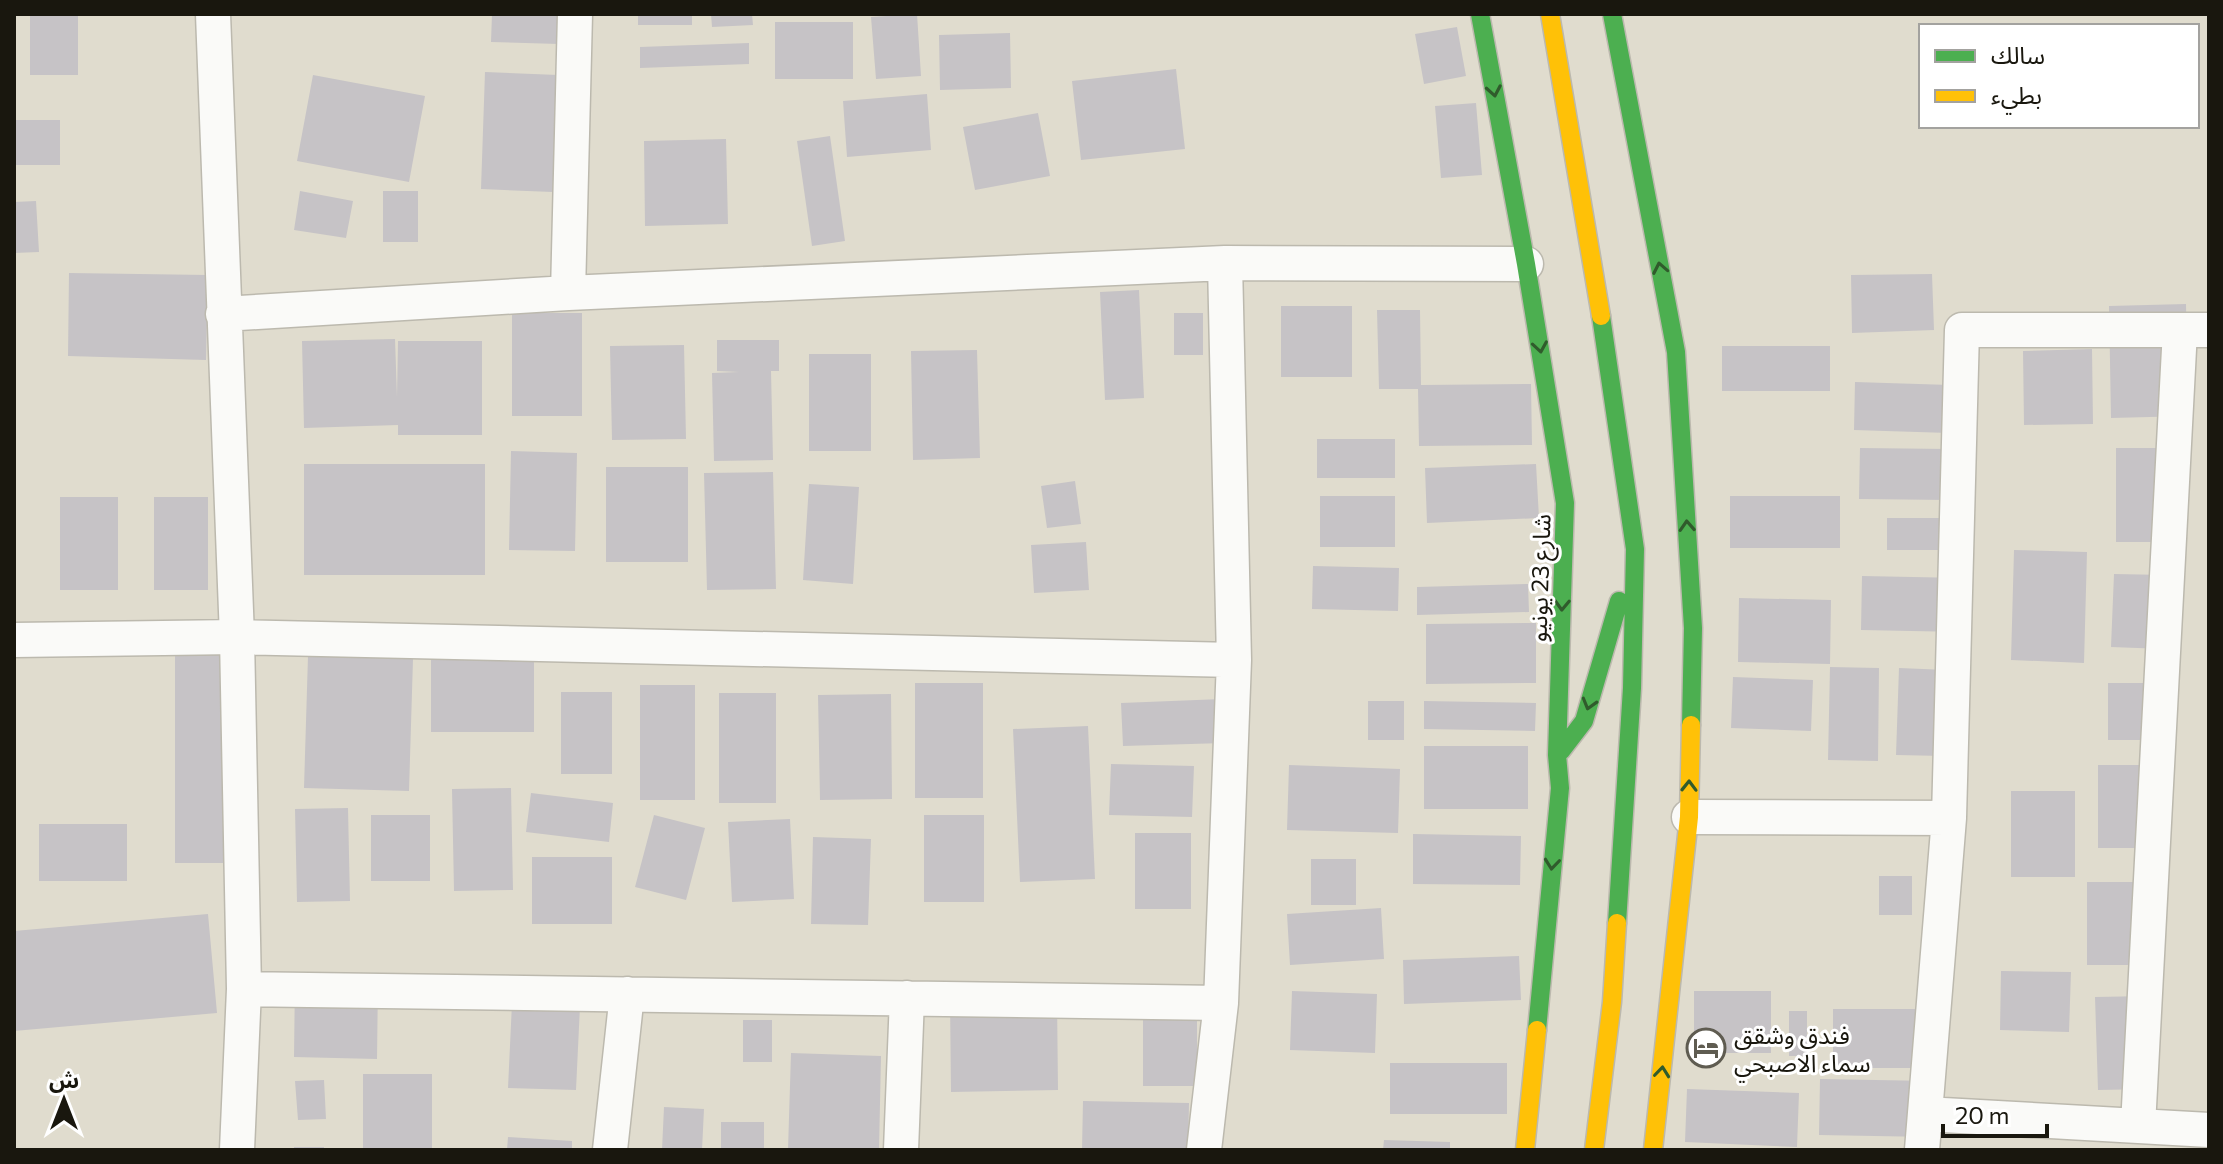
<svg xmlns="http://www.w3.org/2000/svg" width="2223" height="1164" font-family="Commissioner,'Noto Sans Arabic',sans-serif">
<style>
.building{fill:#c6c3c6}
.lines{fill:none;stroke-linecap:round;stroke-linejoin:round}
.street-casing{stroke:#bcb9ae;stroke-width:37}
.fast-casing{stroke:#bcb9ae;stroke-width:21}
.slow-casing{stroke:#bcb9ae;stroke-width:21}
.street{stroke:#fafaf8;stroke-width:34}
.fast{stroke:#4caf50;stroke-width:18}
.slow{stroke:#ffc107;stroke-width:18}
.oneway{stroke:#305b2c}
.labels{text-anchor:middle;dominant-baseline:central;stroke-width:6;stroke-linejoin:round;paint-order:stroke}
.street-label{font-size:24px;fill:#19170e;stroke:#fff}
.poi-label{font-size:24px;fill:#19170e;stroke:#fff;text-anchor:start}
</style>
<rect width="100%" height="100%" fill="#e0dcce"/>
<path class="building" d="M30 14H78V75H30Z
M492 14H560L559 44 491 42Z
M638 14H692V25H638Z
M711 14H752L753 25 712 27Z
M917 14 921 76 876 79 871 17Z
M775 22H853V79H775Z
M1457 27 1466 76 1424 84 1415 34Z
M1010 33 1011 88 940 90 939 35Z
M749 43V64L640 68V47Z
M1176 69 1185 149 1081 160 1072 81Z
M485 72 558 75 553 192 481 189Z
M313 75 425 96 409 182 297 161Z
M927 94 931 150 847 157 843 101Z
M1476 103 1482 175 1441 178 1435 106Z
M1038 113 1050 176 975 190 963 127Z
M14 120H60V165H14Z
M830 136 845 241 812 246 797 141Z
M726 139 728 224 645 226 644 141Z
M300 191 353 201 346 238 294 230Z
M383 191H418V242H383Z
M36 201 39 252 14 253V202Z
M69 273 208 275 206 360 68 356Z
M1932 274 1934 330 1852 333 1851 275Z
M1139 290 1144 398 1105 400 1100 292Z
M2186 304 2188 416 2111 418 2109 306Z
M1281 306H1352V377H1281Z
M1377 310H1420L1421 385 1531 384 1532 445 1419 446 1418 389H1379Z
M512 313H582V416H512Z
M1174 313H1203V355H1174Z
M395 339 397 397 398 341H482V435H398V425L304 428 302 341Z
M717 340H779V371H771L773 460 714 461 712 373 739 372 717 371Z
M684 345 686 439 612 440 610 346Z
M1722 346H1830V391H1722Z
M2092 349 2093 424 2024 425 2023 351Z
M977 350 980 458 913 460 911 351Z
M809 354H871V451H809Z
M1855 382 1950 385 1949 433 1854 430Z
M1317 439H1395V478H1317Z
M1860 448 1949 449 1948 500 1859 499Z
M2116 448H2173V542H2116Z
M511 451 577 453 575 551 509 550Z
M304 464H485V575H304Z
M1536 464 1539 518 1427 523 1425 468Z
M606 467H688V562H606Z
M773 472 776 589 707 590 704 473Z
M1075 481 1081 524 1047 528 1041 486Z
M809 484 859 487 853 584 803 580Z
M1320 496H1395V547H1320Z
M1730 496H1840V548H1730Z
M60 497H118V590H60Z
M154 497H208V590H154Z
M1887 518H1944V550H1887Z
M1086 542 1089 590 1034 593 1031 545Z
M2014 550 2087 552 2084 663 2011 660Z
M1313 566 1399 568 1398 611 1312 609Z
M2114 574 2166 575 2164 649 2111 647Z
M1862 576 1963 578 1962 632 1861 630Z
M1528 584 1529 612 1417 615V587Z
M1739 598 1831 600 1830 664 1738 662Z
M1536 623V683L1426 684V624Z
M175 647H226V863H175Z
M308 656 413 659 409 791 304 788Z
M431 659H534V732H431Z
M1830 667 1879 668 1878 761 1828 760Z
M1899 668 1947 670 1944 756 1896 755Z
M1733 677 1813 680 1811 731 1731 728Z
M915 683H983V798H915Z
M2108 683H2158V740H2108Z
M640 685H695V800H640Z
M561 692H612V774H561Z
M719 693H776V803H719Z
M891 694 892 799 820 800 818 695Z
M1222 699 1224 743 1123 746 1121 703Z
M1368 701H1404V740H1368Z
M1424 701 1536 703 1535 731 1424 729Z
M1088 726 1095 879 1020 882 1013 729Z
M1424 746H1528V809H1424Z
M1111 764 1194 766 1192 817 1109 815Z
M1289 765 1400 769 1398 833 1287 830Z
M2098 765H2153V848H2098Z
M511 788 513 890 454 891 452 789Z
M2011 791H2075V877H2011Z
M531 793 613 803 609 842 526 832Z
M348 808 350 901 297 902 295 809Z
M371 815H430V881H371Z
M654 815 705 828 686 900 635 887Z
M924 815H984V902H924Z
M790 819 794 899 732 902 728 822Z
M39 824H127V881H39Z
M1135 833H1191V909H1135Z
M1413 834 1521 836 1520 885 1413 884Z
M813 837 871 839 868 925 811 924Z
M532 857H612V924H532Z
M1311 859H1356V905H1311Z
M1879 876H1912V915H1879Z
M2087 882H2158V965H2087Z
M1381 908 1384 959 1290 965 1287 914Z
M208 914 217 1013 14 1031V931Z
M1519 956 1521 1000 1404 1004 1403 960Z
M2001 971 2071 972 2069 1032 2000 1030Z
M295 978 378 980 377 1059 294 1057Z
M1292 991 1377 994 1375 1053 1290 1050Z
M1694 991H1771V1053H1694Z
M2148 996 2150 1089 2098 1090 2095 997Z
M1057 998 1058 1090 951 1092 950 999Z
M512 1003 580 1006 576 1090 508 1088Z
M1143 1004H1197V1086H1143Z
M1833 1009H1930V1068H1833Z
M1789 1011H1807V1056H1789Z
M743 1020H772V1062H743Z
M791 1053 881 1056 879 1150H788Z
M1390 1063H1507V1114H1390Z
M363 1074H432V1150H363Z
M1820 1079 1931 1081 1930 1137 1819 1135Z
M324 1080 326 1119 298 1120 295 1081Z
M1687 1089 1799 1093 1797 1147 1685 1142Z
M1083 1101 1189 1103 1188 1150H1082Z
M664 1107 704 1109 702 1150H662Z
M721 1122H764V1150H721Z
M508 1137 572 1141V1150H507Z
M1384 1140 1450 1142V1150H1383Z
M294 1147H324V1150H294Z"/>
<g class="lines">
<defs>
<path id="street" d="M213 14 237 637 244 989 237 1150
M568 293 575 14
M223 314 568 293 1225 263 1526 264
M14 640 237 637 1234 660
M1689 817 1949 818
M244 989 1221 1003
M1925 1114 2209 1130
M2138 1126 2180 330
M610 1150 627 994
M901 1150 907 998
M1204 1150 1221 1003 1234 660 1225 263
M1922 1150 1949 818 1962 330H2209"/>
<path id="fast" d="M1480 14 1526 264 1565 503 1557 755 1560 788 1537 1030
M1612 14 1676 352 1693 628 1691 725
M1601 316 1635 549 1632 688 1617 923
M1561 751 1584 721 1619 601"/>
<path id="slow" d="M1550 14 1601 316
M1525 1150 1537 1030
M1594 1150 1612 1002 1617 923
M1653 1150 1689 817 1691 725"/>
</defs>
<use href="#street" class="street-casing"/>
<use href="#fast" class="fast-casing"/>
<use href="#slow" class="slow-casing"/>
<use href="#street" class="street"/>
<use href="#fast" class="fast"/>
<use href="#slow" class="slow"/>
</g>
<defs><path id="oneway-chevron" d="M-2-3.5L2.5 0L-2 3.5" fill="none" stroke-width="1.6" stroke-linecap="round" stroke-linejoin="round" transform="scale(2)"/></defs>
<g class="oneway">
<use href="#oneway-chevron" transform="translate(1494 91) rotate(80)"/>
<use href="#oneway-chevron" transform="translate(1660 268) rotate(-101)"/>
<use href="#oneway-chevron" transform="translate(1540 347) rotate(81)"/>
<use href="#oneway-chevron" transform="translate(1687 526) rotate(-93)"/>
<use href="#oneway-chevron" transform="translate(1562 605) rotate(92)"/>
<use href="#oneway-chevron" transform="translate(1589 704) rotate(106)"/>
<use href="#oneway-chevron" transform="translate(1689 786) rotate(-89)"/>
<use href="#oneway-chevron" transform="translate(1552 864) rotate(96)"/>
<use href="#oneway-chevron" transform="translate(1662 1072) rotate(-84)"/>
</g>
<defs>
<symbol id="hotel-ring" viewBox="-11 -11 22 22"><circle r="9.5" fill="#fff" stroke="#5f5c51" stroke-width="1.5"/><path d="M-6-4.5h1.5V1H6V5H4.5V3h-9V5H-6ZM-4 0a1.8 1.8 0 1 1 3.6 0ZM.5 0V-2.5h3Q6-2.5 6 0Z" fill="#5f5c51"/></symbol>
</defs>
<g fill-rule="evenodd">
<use href="#hotel-ring" x="1684" y="1026" width="44" height="44"/>
</g>
<g class="labels">
<g class="street-label">
<text transform="translate(1539 578) rotate(-88)">شارع 23 يونيو</text>
</g>
<g class="poi-label">
<text x="1734" y="1034">فندق وشقق<tspan x="1734" dy="28">سماء الاصبحي</tspan></text>
</g>
</g>
<rect width="2223" height="1164" fill="none" stroke="#19170e" stroke-width="32"/>
<rect x="1919" y="24" width="280" height="104" fill="#ffffff" stroke="#a3a29f" stroke-width="2"/>
<rect x="1935" y="50" width="40" height="12" fill="#4caf50" stroke="#a3a29f" stroke-width="2"/>
<text x="1991" y="64" font-size="24" fill="#19170e">سالك</text>
<rect x="1935" y="90" width="40" height="12" fill="#ffc107" stroke="#a3a29f" stroke-width="2"/>
<text x="1991" y="104" font-size="24" fill="#19170e">بطيء</text>
<g transform="translate(64 1100)" stroke="#ffffff" stroke-width="6" paint-order="stroke">
<path d="M0-6L14 30L0 20L-14 30Z" fill="#19170e"/>
<text y="-12" font-size="22" font-weight="bold" text-anchor="middle" fill="#19170e">ش</text>
</g>
<path d="M1943 1124v12h104v-12" fill="none" stroke="#19170e" stroke-width="4"/>
<text x="1955" y="1124" font-size="24" fill="#19170e" stroke="#ffffff" stroke-width="6" paint-order="stroke">20 m</text>
</svg>
